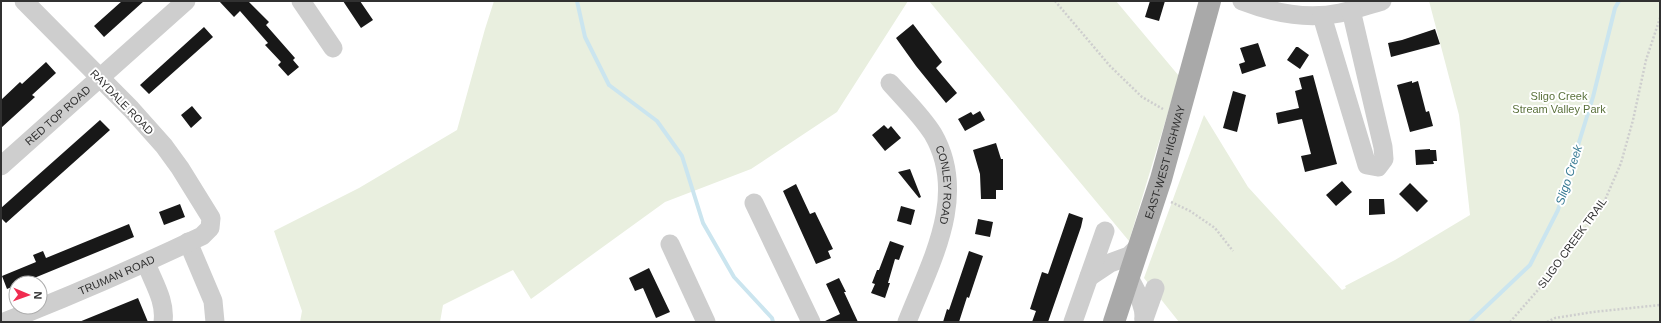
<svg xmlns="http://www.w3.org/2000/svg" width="1661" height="323" font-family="Arial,sans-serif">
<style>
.green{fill:#e9efdf}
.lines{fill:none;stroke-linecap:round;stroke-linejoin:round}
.stream{stroke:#cbe5ef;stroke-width:4}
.building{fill:#181818}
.path{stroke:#cecece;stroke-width:2.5;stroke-dasharray:2 2;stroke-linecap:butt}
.minor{stroke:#cecece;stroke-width:19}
.major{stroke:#a9a9a9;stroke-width:22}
.labels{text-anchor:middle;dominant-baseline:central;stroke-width:4;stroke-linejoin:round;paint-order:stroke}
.park-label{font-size:11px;fill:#5a713b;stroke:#fff}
.street-label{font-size:11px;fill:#313131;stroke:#fff}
.water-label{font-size:12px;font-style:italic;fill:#377a93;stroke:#fff}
</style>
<rect width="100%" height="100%" fill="#fff"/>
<path class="green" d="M494 1H908L837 112 751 169 665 202 531 299 513 270 443 305 440 322H300L302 311 274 231 359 188 457 130 485 29Z
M929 1H1116L1179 76 1129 241Z
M1429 1H1660V322H1179L1144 278 1204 115 1248 187 1342 290 1346 288 1345 286 1395 260 1470 215 1459 115Z"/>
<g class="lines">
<path class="stream" d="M577 1 585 37 609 85 657 121 682 156 703 223 734 277 772 318 773 322
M1470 322 1530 265 1558 210 1593 97 1615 8 1619 1"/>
</g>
<path class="building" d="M122 1H144L104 37 94 26Z
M219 1H250L249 2 269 22 266 25 295 58 293 60 299 67 288 76 278 65 281 62 265 45 268 43 240 11 234 17Z
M343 1H360L373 20 361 28Z
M1150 1H1165L1159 21 1145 17Z
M913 24 942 62 936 68 957 93 946 103 916 66 896 38Z
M204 27 213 37 149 94 140 85Z
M1435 29 1440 44 1391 57 1388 43 1402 40Z
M1258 43 1266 66 1242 74 1239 64 1245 62 1240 48Z
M1296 47H1298L1309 55 1300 69 1287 60Z
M46 62 56 73 32 95 35 97 1 128V100L20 82 22 84Z
M1313 75 1337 164 1305 172 1301 156 1311 154 1302 119 1278 124 1276 113 1299 108 1295 91 1302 89 1299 78Z
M1412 81V83L1418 81 1426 112 1429 111 1433 126 1410 132 1397 85Z
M1233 91 1246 95 1237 132 1223 128Z
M192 106 202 118 191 128 181 115Z
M980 111 985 120 965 131 958 119 971 112 973 115Z
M100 120 110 130 6 223 1 218V208Z
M884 125 888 129 891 126 901 138 885 151 872 135Z
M996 143 1001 159H1003V190H996V199H981L980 174 973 150Z
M1430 149V150H1436L1437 161H1433L1434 164 1416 165 1415 150Z
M910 169 921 197 919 198 898 172Z
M1342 181 1352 192 1336 206 1326 195Z
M1410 183 1428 201 1417 212 1399 194Z
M796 184 810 214 815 212 833 249 828 251 831 258 816 264 783 191Z
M1369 199H1384L1385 214 1369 215Z
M180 204 185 217 164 225 159 212Z
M901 206 915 210 911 225 897 221Z
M1069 213 1083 218 1081 227 1048 322H1032L1036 311 1030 309 1042 272 1048 274Z
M978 219 993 222 990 237 975 234Z
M129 224 134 237 22 283H16V285L7 289 2 276 36 262 33 255 43 251 46 258Z
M890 241 904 246 899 260 895 259 888 283H890L885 298 871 293 875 284 872 283 877 270H879Z
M969 251 983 256 969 298 967 297 959 322H943L947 309 949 310Z
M649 268 670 312 656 318 643 288 635 291 629 278Z
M839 278 846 292H844L858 322H823L840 314 826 284Z
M138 298 148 322H79Z"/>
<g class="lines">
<path class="path" d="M1055 1 1110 66 1142 97 1163 109
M1171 202 1190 211 1215 228 1233 251
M1510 322 1558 267 1605 200 1621 163 1633 120 1646 60 1660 18
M1547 322 1555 318 1593 312 1660 305"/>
<g class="minor">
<path d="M301 1 333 48"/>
<path d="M1242 1C1273 13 1307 20 1340 13 1354 10 1368 5 1382 1"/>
<path d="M1322 16 1367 165 1378 167 1384 159 1383 147 1351 10"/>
<path id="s1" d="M890 83C905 100 921 115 933 134 969 196 930 263 907 322"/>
<path id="s2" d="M1 166 186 1"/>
<path d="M754 203 811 322"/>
<path d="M188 242 213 301 215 322"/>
<path d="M670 244 706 322"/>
<path d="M146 263C153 282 166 301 163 322"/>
<path d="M1089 277 1110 263 1129 256 1139 246"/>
<path d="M1129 277C1135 290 1145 304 1144 319"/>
<path d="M1144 319 1155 288"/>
<path id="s3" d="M4 322C71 296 137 267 202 236L210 228 211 218 180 168 164 146 131 109 24 1"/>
<path d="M1073 322 1105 231"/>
</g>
<path class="major" id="s4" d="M1114 322 1161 179 1210 1"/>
</g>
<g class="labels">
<g class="park-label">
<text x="1559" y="96">Sligo Creek<tspan x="1559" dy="13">Stream Valley Park</tspan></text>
</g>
<g class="street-label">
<text transform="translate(122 102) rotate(46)">RAYDALE ROAD</text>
<text stroke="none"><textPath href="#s2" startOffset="76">RED TOP ROAD</textPath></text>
<text stroke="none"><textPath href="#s4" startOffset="168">EAST-WEST HIGHWAY</textPath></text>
<text stroke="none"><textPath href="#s1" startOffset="120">CONLEY ROAD</textPath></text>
<text transform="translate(1572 243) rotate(-54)">SLIGO CREEK TRAIL</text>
<text stroke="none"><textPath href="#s3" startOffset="122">TRUMAN ROAD</textPath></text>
</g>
<g class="water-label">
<text transform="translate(1569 175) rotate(-72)">Sligo Creek</text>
</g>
</g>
<rect width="1661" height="323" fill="none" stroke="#313131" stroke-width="4"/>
<g transform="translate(28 295) rotate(92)"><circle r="19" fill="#ffffff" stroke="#adadad"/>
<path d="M0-3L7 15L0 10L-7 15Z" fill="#f02c50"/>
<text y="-6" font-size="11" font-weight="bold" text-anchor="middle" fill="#313131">N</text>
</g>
</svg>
